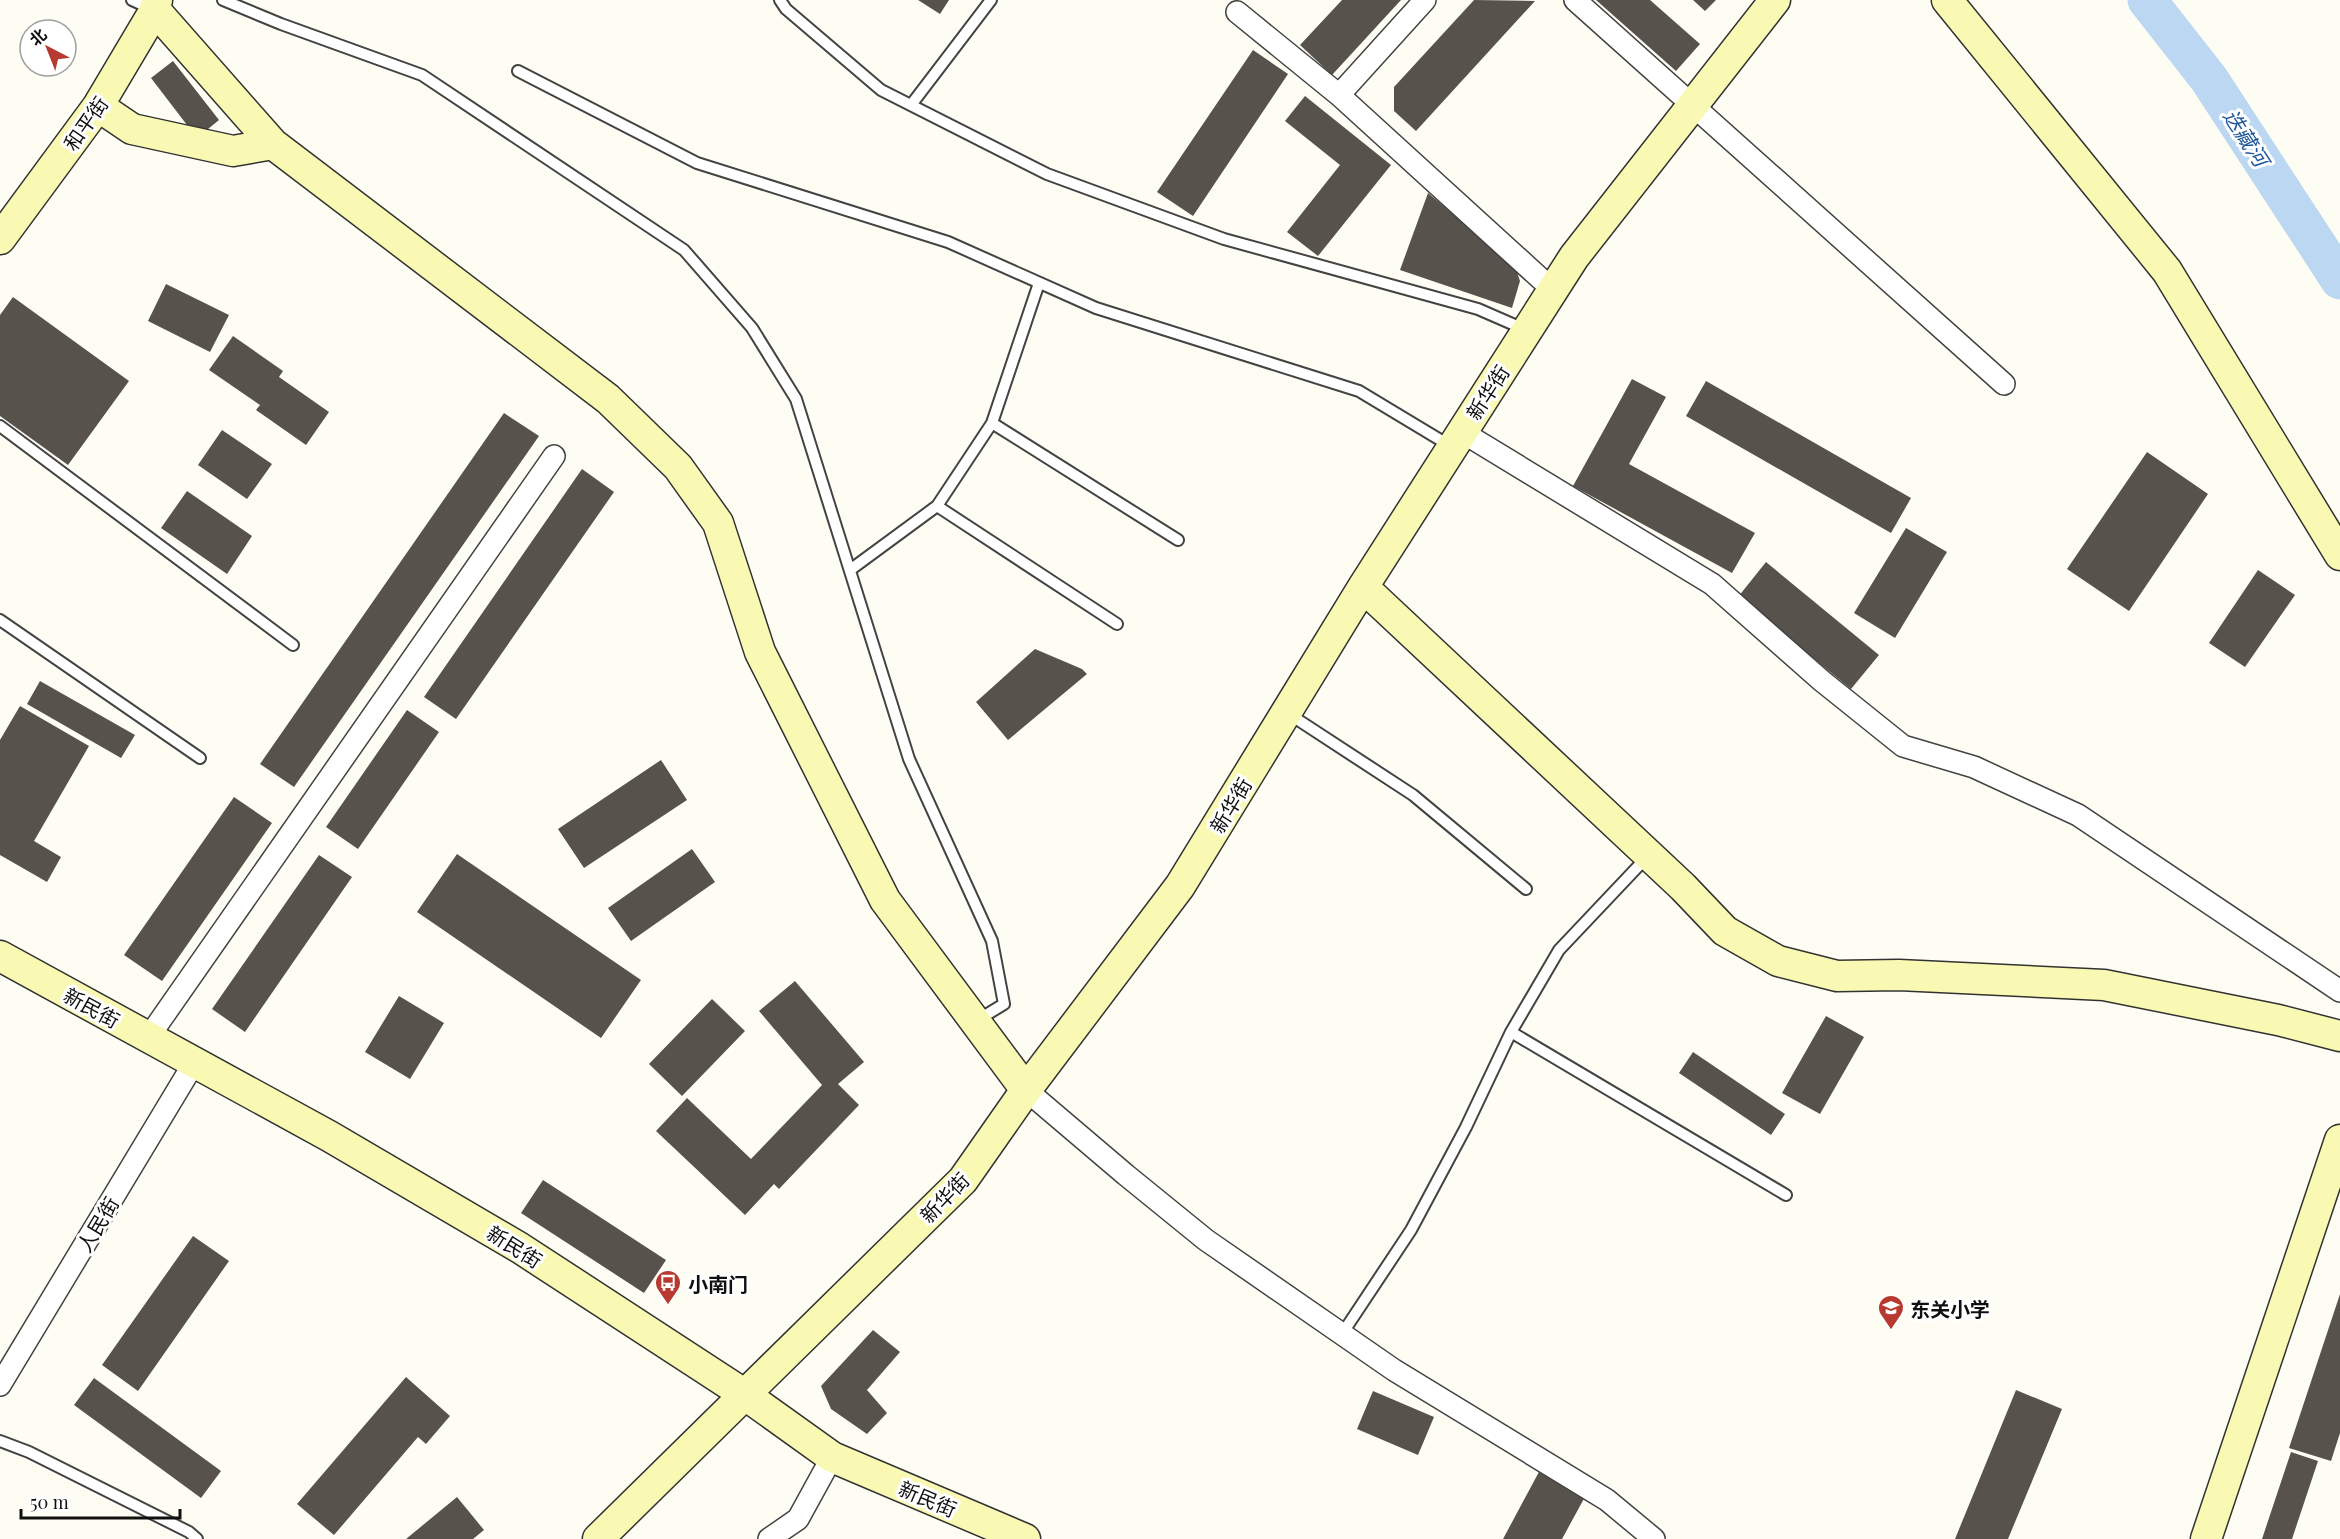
<svg xmlns="http://www.w3.org/2000/svg" width="2340" height="1539" font-family="'Playfair Display','Noto Sans SC',serif">
<style>
.lines{fill:none;stroke-linecap:round;stroke-linejoin:round}
.river{stroke:#bbd7f2;stroke-width:39}
.building{fill:#58524d}
.lane-casing{stroke:#434343;stroke-width:14}
.street-casing{stroke:#434343;stroke-width:24}
.secondary-casing{stroke:#323232;stroke-width:33}
.lane{stroke:#fff;stroke-width:10}
.street{stroke:#fff;stroke-width:21}
.secondary{stroke:#f9f9b3;stroke-width:30}
.labels{text-anchor:middle;dominant-baseline:central;stroke-width:6;stroke-linejoin:round;paint-order:stroke}
.street-label{font-size:20px;fill:#101010;stroke:#fff}
.poi-label{font-size:20px;font-weight:bold;fill:#101010;stroke:#fff;text-anchor:start}
.water-label{font-size:21px;font-style:italic;fill:#20579a;stroke:#fff}
</style>
<rect width="100%" height="100%" fill="#fefdf3"/>
<g class="lines">
<path class="river" d="M2147 0 2209 79 2340 280"/>
</g>
<path class="building" d="M918 0H949L940 14Z
M1342 0H1401L1332 75 1300 45Z
M1474 0 1535 1 1416 131 1394 111V87Z
M1596 0H1650L1700 44 1676 71Z
M1693 0H1716L1705 11Z
M1253 50 1288 74 1193 216 1157 192Z
M173 61 219 120 197 138 151 78Z
M1305 96 1391 165 1318 256 1287 232 1340 165 1285 121Z
M1428 193 1515 266 1520 281 1512 308 1400 270Z
M166 284 229 315 210 352 148 321Z
M13 297 129 381 68 465 0 416V315Z
M233 336 283 371 279 377 329 412 306 445 256 410 260 405 209 370Z
M1632 379 1666 397 1629 464 1755 533 1732 573 1573 486Z
M1706 381 1911 498 1891 533 1686 416Z
M504 413 539 436 294 787 260 764Z
M222 430 272 464 247 499 198 465Z
M2147 452 2208 494 2129 611 2067 569Z
M582 469 614 492 456 719 424 697Z
M187 491 252 536 227 574 161 528Z
M1906 528 1947 552 1895 638 1854 613Z
M1766 562 1879 655 1851 689 1738 597Z
M2258 570 2295 595 2245 667 2209 643Z
M1035 649 1082 669 1087 674 1008 740 976 702Z
M40 681 135 735 121 758 27 704Z
M20 706 89 746 34 841 61 857 47 882 0 855V740Z
M407 710 439 732 358 849 326 827Z
M661 760 687 800 584 868 558 829Z
M234 797 272 823 162 981 124 955Z
M692 849 715 882 631 941 608 908Z
M457 854 641 980 601 1038 417 912Z
M319 855 352 877 245 1032 212 1009Z
M795 981 864 1062 838 1084 859 1105 779 1189 774 1184 745 1215 656 1131 687 1098 751 1159 822 1085 759 1011Z
M399 996 444 1023 410 1079 365 1052Z
M712 999 745 1031 682 1096 649 1064Z
M1826 1016 1864 1037 1820 1114 1782 1093Z
M1693 1052 1785 1114 1771 1135 1679 1073Z
M543 1180 666 1260 644 1293 521 1213Z
M193 1236 229 1261 138 1391 102 1365Z
M2340 1294V1433L2331 1461 2289 1448Z
M873 1330 900 1352 867 1390 887 1413 867 1434 831 1409 821 1386Z
M406 1377 450 1416 426 1444 418 1437 334 1535 297 1504Z
M94 1378 221 1471 201 1498 74 1405Z
M2016 1390 2062 1409 2008 1539H1955Z
M1373 1391 1434 1417 1418 1455 1357 1429Z
M2291 1452 2318 1461 2292 1539H2262Z
M1540 1470 1586 1495 1562 1539H1503Z
M457 1497 484 1530 473 1539H406Z"/>
<g class="lines">
<defs>
<path id="lane" d="M132 0 152 9
M223 0 281 24 422 75 684 250 752 328 796 399 909 759 992 941 1004 1004 976 1021
M780 0 786 9 881 90 1047 174 1224 239 1478 309 1524 329
M518 71 697 163 948 242 1096 308 1359 391 1452 447
M911 105 991 0
M992 423 1039 283
M0 426 293 645
M937 506 992 423 1178 540
M850 570 937 506 1117 624
M0 620 200 758
M1289 714 1413 795 1526 889
M1511 1032 1786 1195
M1342 1334 1411 1230 1466 1127 1511 1032 1559 950 1647 857
M0 1441 29 1452 189 1532 197 1539"/>
<path id="street" d="M1575 0 2004 384
M1237 12 1339 95 1553 290
M1339 95 1425 0
M1462 432 1712 584 1822 681 1903 746 1974 767 2078 815 2340 991
M148 1038 554 456
M1026 1090 1126 1175 1206 1240 1394 1370 1607 1500 1654 1539
M0 1385 194 1063
M769 1539 798 1519 832 1457"/>
<path id="secondary" d="M1947 0 2167 271 2340 555
M155 10 273 144 608 399 678 467 718 523 760 652 885 900 1026 1090
M98 106 132 129 233 151 273 144
M0 239 98 106 155 10 157 0
M1363 587 1683 887 1725 931 1778 961 1837 976 1899 975 2104 985 2278 1020 2340 1036
M0 956 329 1136 520 1248 744 1394 832 1457 1025 1539
M598 1539 963 1180 1026 1090 1180 886 1363 587 1574 257 1775 0
M2206 1539 2340 1140"/>
</defs>
<use href="#lane" class="lane-casing"/>
<use href="#street" class="street-casing"/>
<use href="#secondary" class="secondary-casing"/>
<use href="#lane" class="lane"/>
<use href="#street" class="street"/>
<use href="#secondary" class="secondary"/>
</g>
<defs>
<symbol id="bus-pin" viewBox="-11 -11 22 30"><path d="M0 17L-7.5 6A9.5 9.5 0 1 1 7.5 6Z" fill="#b73930" stroke="#fff"/><path d="M-5-6H5V4H4V6H2V4H-2V6H-4V4H-5ZM-3.5-4V0h7V-4ZM-3.5 1.2v1.5H-2V1.2ZM2 1.2v1.5H3.5V1.2Z" fill="#fff"/></symbol>
<symbol id="school-pin" viewBox="-11 -11 22 30"><path d="M0 17L-7.5 6A9.5 9.5 0 1 1 7.5 6Z" fill="#b73930" stroke="#fff"/><path d="M0-5L7-2L0 1L-7-2ZM-4 1L0 2.5L4 1V4Q0 6-4 4Z" fill="#fff"/></symbol>
</defs>
<g fill-rule="evenodd">
<use href="#bus-pin" x="653" y="1268" width="30" height="40"/>
<use href="#school-pin" x="1876" y="1293" width="30" height="40"/>
</g>
<g class="labels">
<g class="street-label">
<text transform="translate(85 123) rotate(-55)">和平街</text>
<text transform="translate(1487 392) rotate(-57)">新华街</text>
<text transform="translate(1230 805) rotate(-59)">新华街</text>
<text transform="translate(92 1007) rotate(29)">新民街</text>
<text transform="translate(944 1197) rotate(-46)">新华街</text>
<text transform="translate(97 1224) rotate(-59)">人民街</text>
<text transform="translate(515 1246) rotate(32)">新民街</text>
<text transform="translate(928 1498) rotate(23)">新民街</text>
</g>
<g class="poi-label">
<text x="688" y="1283">小南门</text>
<text x="1910" y="1308">东关小学</text>
</g>
<g class="water-label">
<text transform="translate(2247 137) rotate(57)">迭藏河</text>
</g>
</g>
<g transform="translate(48 48) rotate(318)"><circle r="28" fill="#ffffff" stroke="#9f9f9f" stroke-width="1.5"/>
<path d="M0-4.5L10 22L0 15L-10 22Z" fill="#b73930"/>
<text y="-9" font-size="16" font-weight="bold" text-anchor="middle" fill="#101010">北</text>
</g>
<path d="M21 1509v9h159v-9" fill="none" stroke="#101010" stroke-width="3"/>
<text x="30" y="1509" font-size="18" fill="#101010" stroke="#ffffff" stroke-width="4.5" paint-order="stroke">50 m</text>
</svg>
